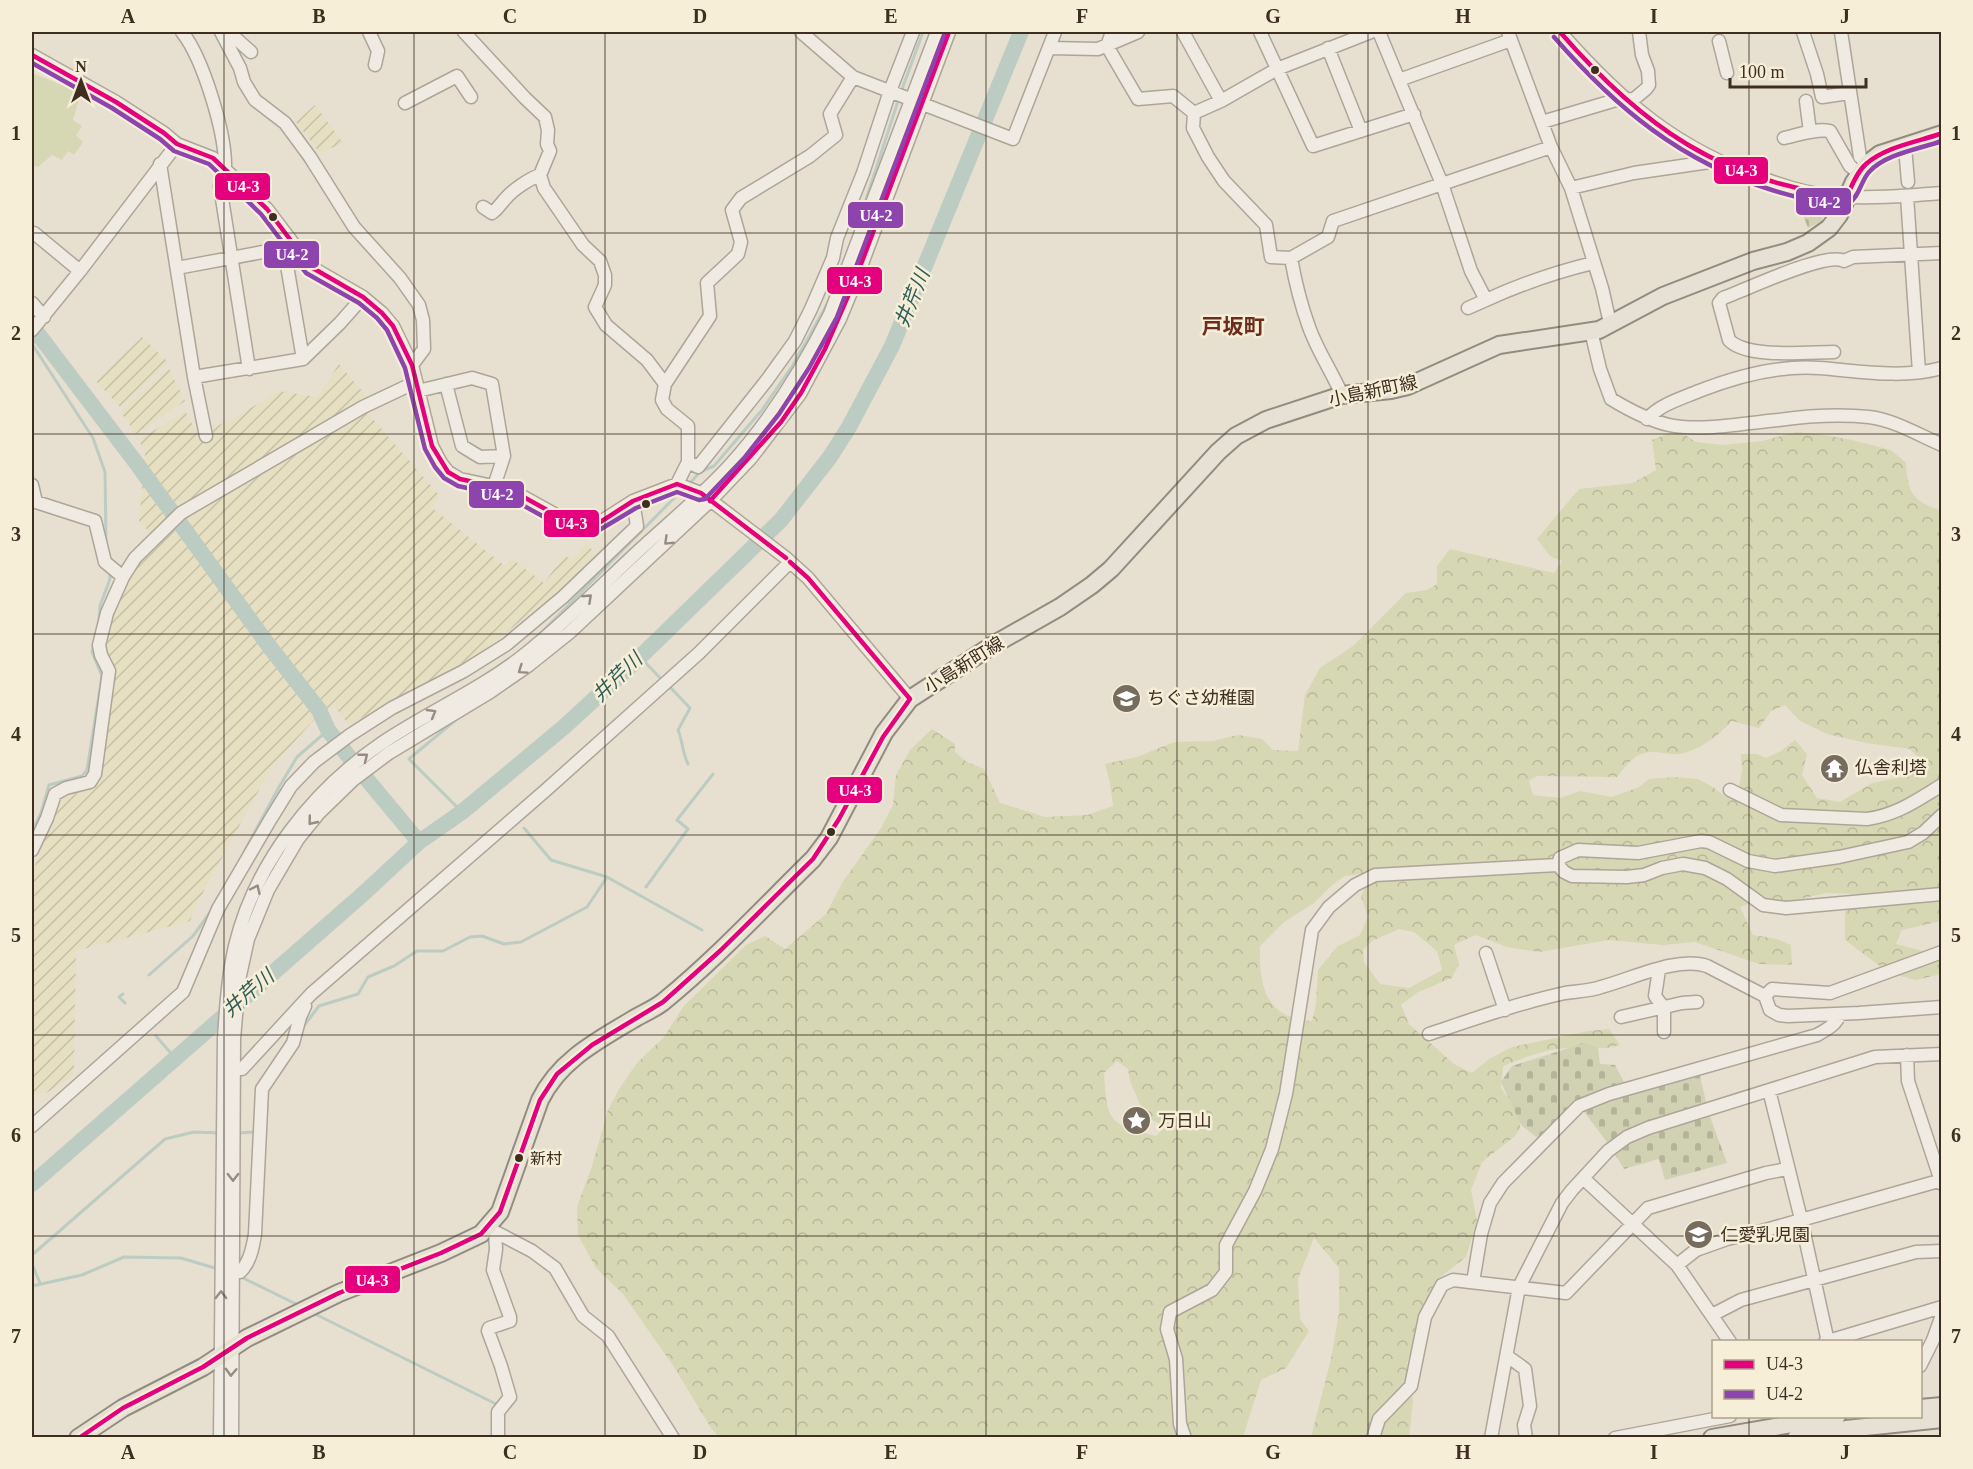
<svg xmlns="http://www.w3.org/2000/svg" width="1973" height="1469" font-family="'Times New Roman','Noto Sans JP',serif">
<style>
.farmland{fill:url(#farmland-furrows)}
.green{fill:#d6d7b3}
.forest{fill:url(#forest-crowns);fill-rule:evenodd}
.cemetery{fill:url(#cemetery-stones)}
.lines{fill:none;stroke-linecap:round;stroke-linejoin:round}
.stream{stroke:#bcccc2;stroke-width:3}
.river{stroke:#bcccc2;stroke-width:16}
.minor-casing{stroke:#ada599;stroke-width:15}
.major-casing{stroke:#928b80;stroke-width:20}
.minor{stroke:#efebe3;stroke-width:12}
.major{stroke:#e6e1d4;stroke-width:16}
.bus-1-casing{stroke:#f7eed8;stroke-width:9}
.bus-2-casing{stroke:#f7eed8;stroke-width:9}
.bus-1{stroke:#e5007d;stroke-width:4.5}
.bus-2{stroke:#8e44ad;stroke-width:4.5}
.oneway{stroke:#968c82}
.grid{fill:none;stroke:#3d2e20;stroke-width:1.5;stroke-opacity:0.55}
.bus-dot{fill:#3d2e20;stroke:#f7eed8;stroke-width:2}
.labels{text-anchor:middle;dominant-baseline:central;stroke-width:5;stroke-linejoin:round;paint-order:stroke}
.bus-label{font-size:16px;fill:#3d2e20;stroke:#f7eed8;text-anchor:start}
.street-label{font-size:18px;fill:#3d2e20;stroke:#f7eed8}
.poi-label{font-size:18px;fill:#3d2e20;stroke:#f7eed8;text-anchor:start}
.water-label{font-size:20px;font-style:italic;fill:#2f5d5a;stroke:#f7eed8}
.quarter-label{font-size:21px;font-weight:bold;fill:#6b2e1e;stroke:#f7eed8}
.line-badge{stroke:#f7eed8;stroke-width:2}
.badge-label{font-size:16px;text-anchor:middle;font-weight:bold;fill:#fff}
.neatline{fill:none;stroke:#3d2e20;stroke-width:2}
.grid-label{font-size:20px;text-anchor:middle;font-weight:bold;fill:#3d2e20}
</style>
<defs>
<pattern id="farmland-furrows" width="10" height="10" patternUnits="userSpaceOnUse" patternTransform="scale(1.5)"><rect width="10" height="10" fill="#e6dfc2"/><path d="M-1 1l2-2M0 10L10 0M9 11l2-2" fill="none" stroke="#c6c0a6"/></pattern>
<pattern id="forest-crowns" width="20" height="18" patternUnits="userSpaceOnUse" patternTransform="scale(1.5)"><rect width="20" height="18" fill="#d6d7b3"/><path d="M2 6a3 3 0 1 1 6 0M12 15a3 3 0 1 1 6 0" fill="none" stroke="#b9b99a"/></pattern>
<pattern id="cemetery-stones" width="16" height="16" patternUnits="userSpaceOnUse" patternTransform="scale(1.5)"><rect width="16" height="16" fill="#d1d1b3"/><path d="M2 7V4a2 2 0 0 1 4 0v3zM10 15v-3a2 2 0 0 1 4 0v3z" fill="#b4b49a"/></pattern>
</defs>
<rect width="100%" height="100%" fill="#e7e0d1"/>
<path class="farmland" d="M315 105 343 143 320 153 296 122Z
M142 337 168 362 120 407 96 381Z
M339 364 368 398 366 411 439 495 431 507 505 566 511 558 544 583 564 556 573 559 587 542 595 555 557 593 477 655 349 725 333 704 311 723 271 768 200 898 190 921 76 951 74 1074 48 1092 32 1096V880L42 835 55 800 72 791 96 785 100 765 105 652 114 608 149 532 139 521 145 453 139 440 185 411 198 435 234 418 279 391 317 397Z
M169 369 185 401 136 434 120 411Z"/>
<path class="green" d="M32 73 81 93 73 120 82 126 76 135 83 142 74 155 68 151 62 160 52 155 38 167 32 165Z"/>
<path class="forest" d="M1677 430 1696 442 1723 445 1762 441 1796 432 1818 434 1852 440 1891 450 1906 463C1908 494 1912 500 1941 511V921L1902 930 1896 944 1923 951 1941 949V974L1916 980 1889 973 1845 940V912L1857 894 1826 893 1783 903 1761 899 1740 907 1753 935 1777 939 1791 945 1792 965 1759 964 1695 942 1663 945 1609 940 1539 952 1507 947 1476 935 1454 945 1459 964 1452 978 1418 992 1401 1005 1409 1024 1454 1064 1472 1073 1489 1059 1512 1047 1589 1031 1609 1029 1620 1045C1603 1051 1585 1047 1567 1048 1545 1049 1523 1058 1503 1066L1501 1088 1520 1116V1128L1515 1136 1482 1162 1471 1190 1477 1221 1466 1257 1439 1278 1407 1363 1413 1402 1409 1437H1311L1331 1359 1339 1313V1268L1314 1238 1298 1279 1300 1319 1309 1331 1286 1368 1261 1380 1243 1437H719L711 1428 674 1367 623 1294 596 1268 578 1235 577 1207 592 1166 608 1110 619 1089 637 1063 664 1037 683 1007 746 945 765 936 785 949 826 914 842 883 881 828 893 805 896 775 910 750 932 729 955 744V752L967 762 984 769 1000 803 1045 817 1087 815 1113 806 1110 783 1105 764 1137 757 1174 742 1213 741 1238 735 1262 739 1273 750 1298 751 1305 695 1320 668 1353 646 1406 593 1427 590 1437 584V566L1450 549 1554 573 1562 561 1550 556 1537 539 1579 489 1633 483 1656 470 1652 440ZM1785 705 1800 721 1827 734 1866 743 1910 749 1922 761V769L1911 775 1872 783 1840 802 1817 798 1802 775 1807 754 1795 740 1781 751 1766 758 1757 754H1741L1742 771 1739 787 1726 797 1713 787 1698 779 1675 777 1649 779 1639 787 1612 797 1580 791 1560 798 1533 795 1529 781 1537 776 1617 777C1627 764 1635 752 1653 752 1661 752 1669 755 1677 754 1699 752 1717 736 1732 721L1759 728 1771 711ZM1363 874 1369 876 1361 897 1368 916 1360 935 1338 946 1318 970 1316 1004 1312 1021C1265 1019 1259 985 1260 946L1284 922 1314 903 1332 885 1345 876ZM1399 929 1414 932 1437 951 1442 970 1409 988 1380 984 1364 962 1363 950 1372 941ZM1117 1061 1128 1069 1130 1081 1145 1116 1165 1127 1156 1136C1109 1124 1107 1123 1104 1073Z"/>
<path class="cemetery" d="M1802 204 1823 209 1822 221 1808 228 1802 212Z
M1585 1043 1598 1048 1600 1064 1615 1065 1626 1086 1582 1099 1540 1140 1521 1125 1501 1082 1512 1066Z
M1699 1072 1707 1106 1609 1145 1582 1109 1592 1104Z
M1709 1114 1727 1163 1665 1180 1659 1159 1624 1169 1614 1153 1638 1136Z"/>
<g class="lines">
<path class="stream" d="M901 92 923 32
M861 215 899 98
M32 344 93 438 105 472 106 541
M32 344 39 337
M688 485 700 472 714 466 762 410 793 365 830 299
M99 622 100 606 110 579V571
M536 638 683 489
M640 657 663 681
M668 685 690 708 678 730C683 742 682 752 688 764
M458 718 409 759 462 812
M524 828 551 860 607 877
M32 832 41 813 49 785 82 776 87 770 102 676 92 652 94 643
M245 850 279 787 297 757 328 730
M646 887 688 829 677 820 713 774
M149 975 193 936 211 911
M123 994 119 997 125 1003
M303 1027 319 1006 358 994 368 977 394 966 417 951H443L470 937 482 936 504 944 521 942 587 907 607 877 702 930
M156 1036 175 1058
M238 1133 254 1132
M32 1255 165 1139 194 1132 220 1133
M32 1264 40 1283
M241 1277 300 1306
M32 1286 82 1275 124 1257 181 1258 218 1269
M313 1313 498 1405"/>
<path class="river" d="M32 326 137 464 269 646 319 710 328 730 360 771 419 842
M32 1184 363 894 419 842 462 812 564 727 640 657 781 520 830 457 849 427 892 346 1021 32"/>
<defs>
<path id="minor" d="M182 32C203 58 226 134 225 168 224 174 222 180 220 186L249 369
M221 32 240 68 244 82 255 100 285 123 310 157 354 227 400 278 419 305 423 320 424 349 412 365
M231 32 232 35 251 52
M369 32 378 51 375 65
M464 32 525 98 545 117 548 130 547 144 550 151 540 175 544 188 583 245 600 261 605 275V285L595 307 606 325 647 360 665 384
M801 32 853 77 1013 139 1055 32
M1112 32 1107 46 1138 99 1173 96 1194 113
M1183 32 1221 101
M1260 32 1313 146 1414 114
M1379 32 1442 184 1471 271 1486 300 1468 308
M1508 32 1551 147 1571 188 1602 288 1610 323
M1560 32C1620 100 1676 150 1765 179 1786 187 1809 194 1832 196 1868 199 1905 196 1942 193
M1803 32 1817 74 1822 97 1849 93
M1841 32 1860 157 1867 164
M1719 41 1727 73
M1049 48 1098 49 1138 32
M1328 48 1361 131
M32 55 116 102 164 133 177 144 213 158 267 209 311 267 363 297 382 313 393 326 412 365 432 446 441 463 448 472 460 479 511 490 576 526 591 528 633 501 677 484 701 493 786 558 808 578 910 699
M1399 80 1511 40
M1806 101 1810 132
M405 103 457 76 471 97
M1194 113 1193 128 1208 157 1224 181 1266 225 1271 257 1291 258 1328 237 1333 221 1551 147
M1194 113 1221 101 1277 69 1371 32
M1542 122 1616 100 1634 99 1646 89 1649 85 1648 71 1642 55 1639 32
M1784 138C1798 135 1816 128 1830 131L1850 166 1859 173
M1905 147 1908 182
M160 164 194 377 206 436
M1571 188 1634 173 1716 161
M1907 196 1919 372
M483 207 492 213C499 208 501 203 506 198 514 189 529 179 540 175
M32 235 34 233 80 271
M284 248 303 359
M1291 258C1295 281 1301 305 1309 327 1317 350 1332 372 1342 395
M177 268 295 246
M1486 300C1521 284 1556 272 1593 263
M32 303 44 317
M32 330 80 271 177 144
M1591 331 1600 369 1611 399C1629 410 1648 420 1669 425 1701 432 1745 423 1778 420 1807 416 1840 414 1869 417 1894 420 1919 435 1942 445
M1834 352C1808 352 1747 359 1729 340L1719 303 1723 298C1746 290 1826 251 1844 261L1853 257 1942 253
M194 377 303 359 340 323 363 297
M446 384 462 446 480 457 504 456
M418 391 472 378 492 384 504 456 494 486
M1647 419C1661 404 1680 399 1699 391 1737 376 1777 365 1819 368 1859 371 1902 379 1942 368
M688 462 698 467 767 380 795 341 811 309 833 258 837 238 863 173 890 91 913 32
M677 484 688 462V426L667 409 662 400 665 384 710 316 707 283 738 254 741 242 732 210 741 198 810 156 836 135 830 114 853 77
M32 485 36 502 95 521 105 562 123 577
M1730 790 1781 815 1867 819C1897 815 1917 800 1942 785
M1942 815 1923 833 1908 842 1839 857 1775 866 1748 861 1709 842 1701 841 1638 853 1578 850 1560 858 1558 865 1564 872 1572 876 1627 877 1644 875 1662 868 1683 864 1705 868 1727 879 1763 905 1786 908 1942 894
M32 850 47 818 55 794 66 788 90 782 95 774 109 671 101 655 99 645 107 613 123 577 135 558 181 513 363 407 416 382
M1942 952 1830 993 1772 989 1765 996 1770 1010 1779 1015 1788 1016 1859 1013 1942 1007
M1486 953 1505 1010
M1659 970 1655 996 1664 1008V1032
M1621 1017 1682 1003 1697 1002
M1429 1034C1474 1019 1519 1003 1565 993 1577 991 1590 991 1601 987 1632 979 1677 956 1707 966L1765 996
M1907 1055 1908 1081 1942 1184
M242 1069 311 994 546 790 699 653 790 562
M1769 1090 1801 1219 1828 1342
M32 1126 183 992 218 909 270 820 291 786 314 762 350 735 392 708 464 671 507 644 563 597 637 526 633 501
M1583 1178 1677 1265 1730 1342
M488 1228 532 1251 555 1268 583 1316 608 1336 673 1438
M495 1232 496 1249 493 1270 510 1317V1321L489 1328 488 1331 501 1366 510 1397 498 1412V1438
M1677 1265 1696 1250 1727 1239 1762 1231 1942 1180
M228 1268 240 1272C250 1263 253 1247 255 1234L262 1089 293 1043 300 1017 305 1006
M1473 1282 1481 1234 1490 1203 1503 1183 1579 1106 1609 1094 1817 1035C1827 1029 1836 1025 1840 1014
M1712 1315 1741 1300 1916 1252 1942 1251
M1825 1342 1942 1307
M1507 1356 1525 1369 1530 1406 1524 1425 1526 1438
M1920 1366 1933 1340 1942 1315
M220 1438 224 1038C226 1007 228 976 235 946 255 863 313 790 382 743 428 712 480 690 524 655 562 625 597 590 633 556 665 526 700 498 730 465 771 420 803 368 830 314L937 32
M232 1438 234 1039 239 980 248 939 268 890 298 839 319 813 353 780 389 753 490 692 529 665 569 633 710 501 751 458 800 394 840 319 854 285 949 32
M1185 1438 1180 1424 1176 1359 1167 1329 1170 1312 1212 1290 1226 1272V1245L1255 1191 1272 1149 1286 1094 1312 930 1329 907 1355 885 1375 875 1558 865
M1373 1438 1379 1419 1411 1386 1425 1317 1442 1285 1453 1280 1566 1293 1648 1208 1766 1173 1787 1169
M1491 1438 1519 1287 1562 1203 1572 1190 1608 1151 1627 1137 1648 1128 1875 1057 1942 1054
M1615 1438 1730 1416"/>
<path id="major" d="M1920 1408 1942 1406
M78 1438 123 1408 203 1367 247 1338 339 1293 441 1253 481 1234 500 1212 540 1100C559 1061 595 1042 632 1020 642 1014 654 1009 663 1002 717 958 764 907 813 859L829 838 884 733 910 699 993 645 1060 607 1092 585 1111 569 1218 452 1236 436 1266 420 1342 395 1391 390 1408 386 1499 345 1599 330 1663 296 1753 261 1787 252 1808 243 1829 228 1839 215 1854 182 1867 164 1880 154 1942 134
M1712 1438 1837 1416
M1796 1438 1846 1429 1942 1419"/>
</defs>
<use href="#minor" class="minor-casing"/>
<use href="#major" class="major-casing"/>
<use href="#minor" class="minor"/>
<use href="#major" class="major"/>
<defs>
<path id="bus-1" d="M1560 32C1641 125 1721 183 1847 196 1852 185 1857 172 1866 164 1885 147 1916 142 1940 134L1942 132
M32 55 116 102 164 133 177 144 213 158 267 209 311 267 363 297 382 313 393 326 412 365 432 446 448 472 460 479 511 490 576 526 591 528 633 501 677 484 701 493 786 558
M710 501 781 422 801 393 825 349 855 280 949 32
M79 1438 123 1408 203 1367 247 1338 339 1293 441 1253 481 1234 500 1212 540 1100 557 1074 592 1045 663 1002 721 950 813 859 839 819 883 737 910 699 808 578 790 562"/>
<path id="bus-2" d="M1554 37C1616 108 1681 162 1772 190 1797 198 1824 204 1849 203 1859 197 1861 181 1869 172 1885 154 1919 149 1942 141
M32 63 112 108 160 139 174 151 209 164 261 214 306 273 359 303 377 318 387 330 405 368 425 449 435 467 444 478 458 486 508 497 573 533 591 535 636 508 677 492 699 500 705 499 745 457 779 414 809 368 837 317 944 35"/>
</defs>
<use href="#bus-1" class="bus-1-casing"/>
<use href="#bus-2" class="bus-2-casing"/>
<use href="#bus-1" class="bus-1"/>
<use href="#bus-2" class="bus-2"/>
</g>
<defs><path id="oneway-chevron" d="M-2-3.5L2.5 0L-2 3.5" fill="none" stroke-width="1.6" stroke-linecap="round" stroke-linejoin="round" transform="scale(1.5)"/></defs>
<g class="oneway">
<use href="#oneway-chevron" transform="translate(668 541) rotate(136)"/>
<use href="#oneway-chevron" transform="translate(588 598) rotate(-43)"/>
<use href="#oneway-chevron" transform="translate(522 670) rotate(145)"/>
<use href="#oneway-chevron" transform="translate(432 713) rotate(-30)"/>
<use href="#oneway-chevron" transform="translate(364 757) rotate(-38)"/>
<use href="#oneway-chevron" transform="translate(312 821) rotate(129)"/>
<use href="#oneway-chevron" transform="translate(256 889) rotate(-65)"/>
<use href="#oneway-chevron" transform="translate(233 1177) rotate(90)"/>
<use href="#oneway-chevron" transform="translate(221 1295) rotate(-89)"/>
<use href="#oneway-chevron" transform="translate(231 1372) rotate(92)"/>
</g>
<path class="grid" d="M224 32V1438M414 32V1438M605 32V1438M796 32V1438M986 32V1438M1177 32V1438M1368 32V1438M1559 32V1438M1749 32V1342M32 233H1942M32 434H1942M32 634H1942M32 835H1942M32 1035H1942M32 1236H1942M1749 1416V1438"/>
<defs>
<symbol id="school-disc" viewBox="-11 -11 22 22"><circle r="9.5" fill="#786c5e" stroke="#f7eed8"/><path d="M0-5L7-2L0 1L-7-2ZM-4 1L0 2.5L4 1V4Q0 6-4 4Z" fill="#fff"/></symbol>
<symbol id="temple-disc" viewBox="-11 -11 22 22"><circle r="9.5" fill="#786c5e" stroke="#f7eed8"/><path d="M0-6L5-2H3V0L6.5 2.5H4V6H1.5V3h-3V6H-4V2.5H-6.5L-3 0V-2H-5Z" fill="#fff"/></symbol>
<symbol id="sight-disc" viewBox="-11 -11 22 22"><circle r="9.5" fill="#786c5e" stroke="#f7eed8"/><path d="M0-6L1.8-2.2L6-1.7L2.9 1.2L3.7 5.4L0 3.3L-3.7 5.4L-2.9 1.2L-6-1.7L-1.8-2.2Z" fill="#fff"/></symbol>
</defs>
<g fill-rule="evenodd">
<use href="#school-disc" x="1110" y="682" width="33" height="33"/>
<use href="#temple-disc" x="1818" y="752" width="33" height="33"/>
<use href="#sight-disc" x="1120" y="1104" width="33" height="33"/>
<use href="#school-disc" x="1682" y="1218" width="33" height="33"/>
</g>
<g class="bus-dot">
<circle cx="1595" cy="70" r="5"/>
<circle cx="273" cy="217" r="5"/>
<circle cx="646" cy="504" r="5"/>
<circle cx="831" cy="832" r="5"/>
<circle cx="519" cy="1158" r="5"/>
</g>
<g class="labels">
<g class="bus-label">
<text x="530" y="1158">新村</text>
</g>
<g class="street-label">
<text transform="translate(1373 391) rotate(-12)">小島新町線</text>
<text transform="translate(964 665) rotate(-32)">小島新町線</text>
</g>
<g class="poi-label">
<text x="1147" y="698">ちぐさ幼稚園</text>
<text x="1855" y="768">仏舎利塔</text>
<text x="1158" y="1121">万日山</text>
<text x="1720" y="1235">仁愛乳児園</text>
</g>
<g class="water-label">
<text transform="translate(912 298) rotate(-68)">井芹川</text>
<text transform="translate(617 677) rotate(-44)">井芹川</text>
<text transform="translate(248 993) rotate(-41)">井芹川</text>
</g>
<g class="quarter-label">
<text x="1233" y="327">戸坂町</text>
</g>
</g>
<g class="line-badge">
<rect x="1713" y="156" width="56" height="29" rx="6" fill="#e5007d"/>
<rect x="214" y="172" width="57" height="29" rx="6" fill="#e5007d"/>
<rect x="1795" y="187" width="57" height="29" rx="6" fill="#8e44ad"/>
<rect x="847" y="201" width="57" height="28" rx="6" fill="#8e44ad"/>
<rect x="263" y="240" width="57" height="29" rx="6" fill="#8e44ad"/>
<rect x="826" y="266" width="57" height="29" rx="6" fill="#e5007d"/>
<rect x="468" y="480" width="57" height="29" rx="6" fill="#8e44ad"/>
<rect x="543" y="509" width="57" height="29" rx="6" fill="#e5007d"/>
<rect x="826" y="776" width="57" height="28" rx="6" fill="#e5007d"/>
<rect x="344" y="1265" width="57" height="29" rx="6" fill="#e5007d"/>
</g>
<g class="badge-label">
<text x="1741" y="176">U4-3</text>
<text x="243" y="192">U4-3</text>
<text x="1824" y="208">U4-2</text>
<text x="876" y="221">U4-2</text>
<text x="292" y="260">U4-2</text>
<text x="855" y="287">U4-3</text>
<text x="497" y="500">U4-2</text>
<text x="571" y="529">U4-3</text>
<text x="855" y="796">U4-3</text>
<text x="372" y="1286">U4-3</text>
</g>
<rect width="1973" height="1469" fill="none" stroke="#f7eed8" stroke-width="66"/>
<rect x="1712" y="1340" width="210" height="78" fill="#f7eed8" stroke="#ada18e" stroke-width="1.5"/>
<rect x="1724" y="1360" width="30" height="9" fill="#e5007d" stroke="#ada18e" stroke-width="1.5"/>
<text x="1766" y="1370" font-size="18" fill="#3d2e20">U4-3</text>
<rect x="1724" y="1390" width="30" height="9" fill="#8e44ad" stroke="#ada18e" stroke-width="1.5"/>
<text x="1766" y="1400" font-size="18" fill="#3d2e20">U4-2</text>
<g transform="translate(81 81)" stroke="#f7eed8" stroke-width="4.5" paint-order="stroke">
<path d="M0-4.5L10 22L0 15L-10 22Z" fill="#3d2e20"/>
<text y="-9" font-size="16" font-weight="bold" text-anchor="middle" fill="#3d2e20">N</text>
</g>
<path d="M1730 78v9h136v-9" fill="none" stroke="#3d2e20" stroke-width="3"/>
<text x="1739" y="78" font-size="18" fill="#3d2e20" stroke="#f7eed8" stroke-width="4.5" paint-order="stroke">100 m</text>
<rect x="33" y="33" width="1907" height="1403" class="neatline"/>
<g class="grid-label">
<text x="128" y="23">A</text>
<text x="319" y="23">B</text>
<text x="510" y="23">C</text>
<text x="700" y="23">D</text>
<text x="891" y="23">E</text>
<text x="1082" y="23">F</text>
<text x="1273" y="23">G</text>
<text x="1463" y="23">H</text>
<text x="1654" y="23">I</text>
<text x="1845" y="23">J</text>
<text x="16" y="140">1</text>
<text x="1956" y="140">1</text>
<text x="16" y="340">2</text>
<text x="1956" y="340">2</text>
<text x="16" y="541">3</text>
<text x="1956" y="541">3</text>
<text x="16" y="741">4</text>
<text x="1956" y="741">4</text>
<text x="16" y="942">5</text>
<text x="1956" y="942">5</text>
<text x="16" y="1142">6</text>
<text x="1956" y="1142">6</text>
<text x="16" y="1343">7</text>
<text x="1956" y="1343">7</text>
<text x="128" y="1459">A</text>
<text x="319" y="1459">B</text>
<text x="510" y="1459">C</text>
<text x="700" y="1459">D</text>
<text x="891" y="1459">E</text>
<text x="1082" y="1459">F</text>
<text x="1273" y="1459">G</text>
<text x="1463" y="1459">H</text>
<text x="1654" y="1459">I</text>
<text x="1845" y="1459">J</text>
</g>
</svg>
